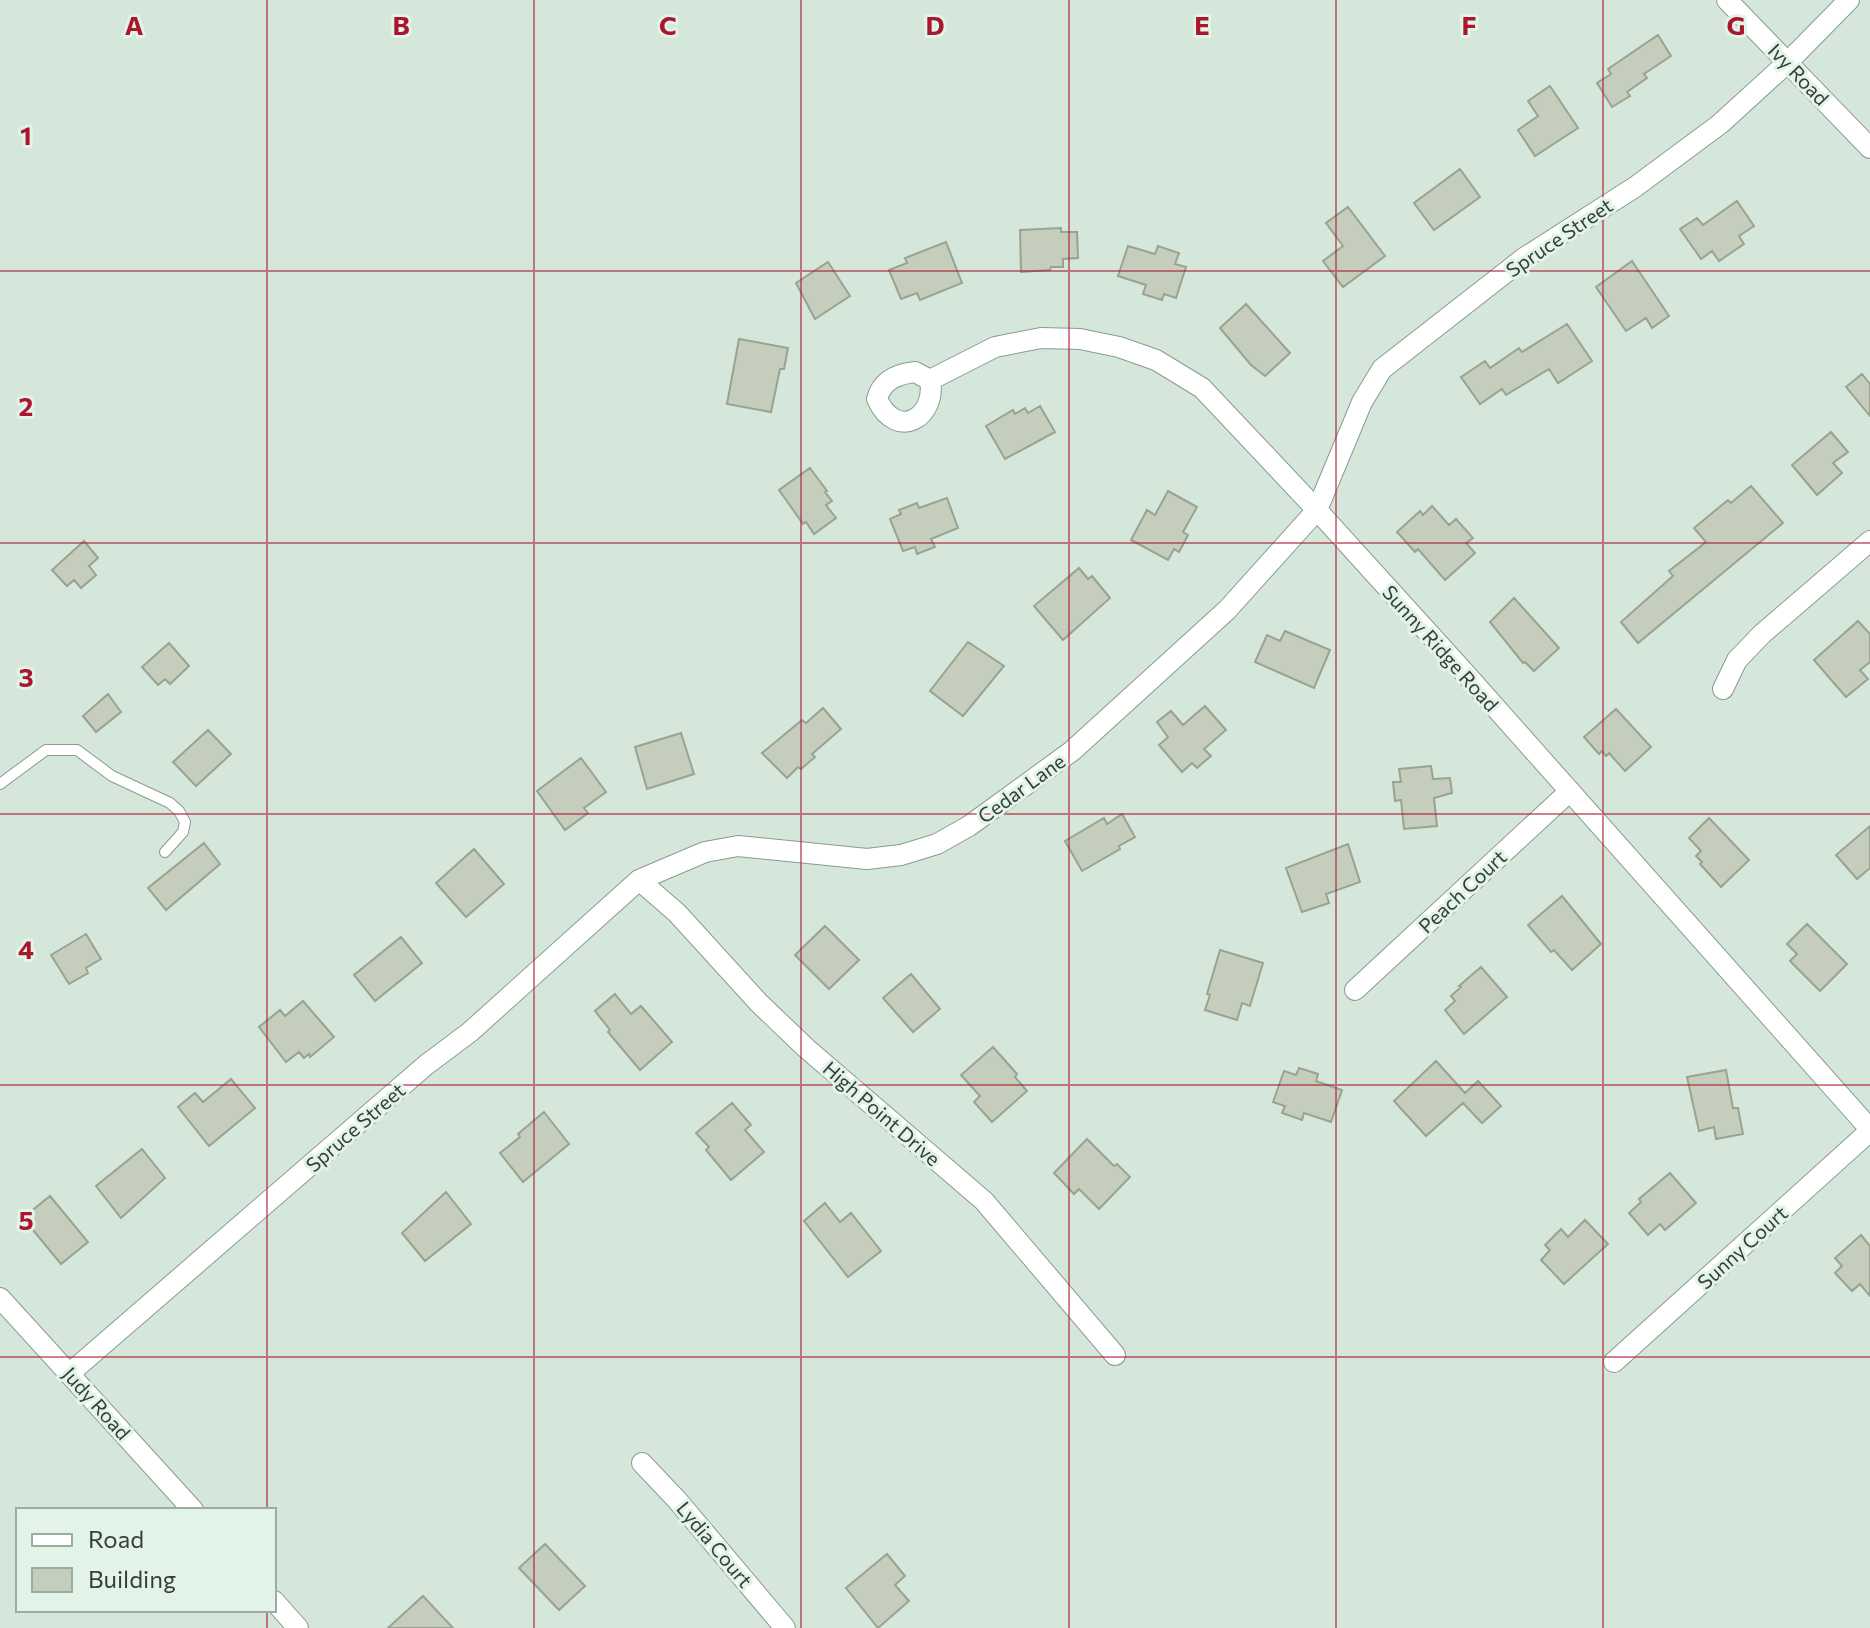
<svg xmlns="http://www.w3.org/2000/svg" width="1870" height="1628" font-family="Commissioner,sans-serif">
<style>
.building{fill:#c5cebc;stroke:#9aa292;stroke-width:2}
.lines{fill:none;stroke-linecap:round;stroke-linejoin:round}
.service-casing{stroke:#8a9b90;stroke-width:12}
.minor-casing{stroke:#8a9b90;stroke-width:22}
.service{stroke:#fff;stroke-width:10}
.minor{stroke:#fff;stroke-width:20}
.grid{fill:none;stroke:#ab152e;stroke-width:2;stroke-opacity:0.55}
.labels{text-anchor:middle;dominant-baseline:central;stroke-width:6;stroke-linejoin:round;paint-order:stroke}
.street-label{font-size:20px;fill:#363e39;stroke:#e1f4e7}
.grid-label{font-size:26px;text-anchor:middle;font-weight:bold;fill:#ab152e;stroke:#e1f4e7;stroke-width:6;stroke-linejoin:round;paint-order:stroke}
</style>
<rect width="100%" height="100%" fill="#d4e7da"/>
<path class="building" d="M1658 35 1671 56 1644 74 1647 78 1627 92 1630 96 1612 107 1597 83 1611 74 1608 69Z
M1550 86 1578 128 1535 156 1518 130 1538 116 1528 101Z
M1460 169 1480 197 1434 230 1414 203Z
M1737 201 1754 226 1739 236 1744 244 1719 261 1712 251 1701 259 1680 229 1697 218 1703 225Z
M1348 207 1385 256 1343 287 1323 261 1343 246 1326 223Z
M1061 228V232H1077L1078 258 1063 259V267H1051L1050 270 1021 272 1020 230Z
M946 242 962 283 920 300 917 293 901 299 889 270 907 263 905 258Z
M1128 246 1155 254 1158 246 1179 253 1175 264 1186 267 1176 298 1164 294 1162 300 1143 294 1146 285 1118 276Z
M1632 261 1669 316 1652 328 1646 318 1626 331 1596 287Z
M828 262 850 296 815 319 796 283Z
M1246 304 1290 353 1265 376 1251 365 1220 328Z
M1567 324 1592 361 1558 383 1549 369 1506 395 1502 389 1480 404 1461 377 1485 361 1490 368 1519 348 1522 352Z
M739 339 788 348 784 369H780L771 412 727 404Z
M1862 374 1870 384V416L1846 387Z
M1040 406 1055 432 1005 459 986 426 1013 410 1015 414 1025 408 1028 413Z
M1831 432 1848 452 1833 463 1842 473 1817 495 1792 465Z
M810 468 827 491 825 492 832 501 826 505 836 518 814 534 806 522 803 524 779 490Z
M1751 486 1783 523 1638 643 1621 622 1673 576 1669 571 1706 542 1694 528 1728 500 1731 503Z
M1168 491 1197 507 1183 532 1188 535 1179 552 1174 549 1168 560 1131 540 1147 510 1155 515Z
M947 498 958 528 931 539 935 547 917 554 915 547 903 551 890 519 901 514 899 510 917 503 919 508Z
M1432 506 1449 525 1456 519 1473 538 1466 543 1475 553 1445 580 1418 549 1415 552 1397 532 1420 511 1423 515Z
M84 541 98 558 89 566 96 575 81 588 74 580 67 586 52 570Z
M1079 568 1088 579 1092 576 1110 598 1063 640 1034 606Z
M1514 598 1559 648 1534 671 1525 662 1523 663 1490 622Z
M1858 621 1870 634V662L1860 670 1868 679 1846 697 1814 660Z
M1285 631 1330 650 1314 688 1255 662 1267 635 1280 641Z
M968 642 1004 666 963 716 930 691Z
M169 643 189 666 170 684 165 679 158 685 142 667Z
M108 694 121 712 96 732 83 716Z
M1205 706 1226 730 1204 749 1211 756 1197 768 1192 763 1182 772 1159 745 1168 737 1157 722 1171 711 1183 725Z
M823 708 841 729 812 754 815 757 801 769 798 767 787 778 762 753 802 720 806 723Z
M1616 709 1651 747 1625 771 1609 753 1606 756 1602 751 1599 754 1584 737Z
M208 730 231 754 196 786 173 762Z
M681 733 694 774 647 789 635 747Z
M581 758 606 792 584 808 588 813 565 830 537 791Z
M1431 766 1433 779 1450 778 1452 793 1434 798 1437 826 1404 829 1401 800 1395 801 1393 782H1401L1399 769Z
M1122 814 1135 837 1119 846 1120 849 1082 871 1065 841 1104 818 1107 824Z
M1709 818 1749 860 1721 887 1700 864 1702 862 1696 856 1701 851 1689 838Z
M1870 826V868L1857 879 1836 855Z
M204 843 220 864 166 910 148 888Z
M1348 844 1360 882 1326 894 1329 903 1302 912 1286 868Z
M474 849 504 884 466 917 436 883Z
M1562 896 1601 944 1572 970 1554 950 1551 952 1528 925Z
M1807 924 1847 964 1820 991 1790 961 1797 954 1787 944Z
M825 926 859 960 829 989 795 955Z
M86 934 101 959 86 968 88 973 69 984 51 955Z
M401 937 422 963 375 1001 354 975Z
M1220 950 1263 963 1250 1006 1242 1003 1237 1020 1205 1010 1210 995 1207 994Z
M1481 967 1507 997 1464 1034 1445 1010 1455 1001 1451 996 1461 987 1459 986Z
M911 974 940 1009 913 1032 883 998Z
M615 994 631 1014 641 1006 672 1042 640 1070 608 1032 610 1030 595 1011Z
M303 1001 334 1037 310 1057 309 1054 304 1058 299 1052 286 1062 259 1027 280 1010 285 1016Z
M993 1047 1017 1074 1015 1077 1027 1091 992 1122 974 1102 980 1096 961 1075Z
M1436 1061 1465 1093 1478 1081 1501 1106 1482 1123 1463 1103 1426 1136 1394 1101Z
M1299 1068 1318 1074 1316 1081 1342 1090 1331 1122 1304 1113 1302 1120 1282 1113 1285 1106 1273 1102 1284 1071 1296 1075Z
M1726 1070 1733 1108H1738L1743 1134 1716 1139 1714 1127 1699 1131 1687 1077Z
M231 1079 255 1108 209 1146 178 1107 195 1093 203 1102Z
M732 1103 751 1125 745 1130 764 1152 731 1180 706 1150 709 1147 696 1133Z
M544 1112 569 1144 523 1182 500 1153 520 1137 518 1134Z
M1087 1139 1114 1166 1117 1164 1130 1177 1099 1209 1079 1189 1074 1194 1054 1173Z
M142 1149 165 1178 121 1218 96 1186Z
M1670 1173 1696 1203 1665 1230 1660 1224 1648 1235 1629 1213 1641 1202 1639 1199Z
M446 1192 471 1224 425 1261 402 1233Z
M50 1196 88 1242 61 1264 23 1218Z
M825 1203 840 1222 851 1213 881 1251 848 1277 804 1221Z
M1585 1220 1608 1244 1564 1284 1541 1260 1550 1250 1545 1245 1561 1229 1568 1237Z
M1861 1235 1870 1246V1296L1860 1284 1852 1291 1835 1273 1842 1266 1835 1258Z
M545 1544 585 1586 559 1610 519 1568Z
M887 1554 905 1576 895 1585 909 1601 878 1628 846 1588Z
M423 1596 453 1628H388Z"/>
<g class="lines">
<defs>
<path id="service" d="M0 784 46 750H77L112 776 170 803 179 811 185 822 183 832 165 852"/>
<path id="minor" d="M1727 0 1870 148
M915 372 930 380C937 417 897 442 877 399 882 380 897 374 915 372Z
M930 380 995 347 1041 338 1080 339 1119 347 1156 360 1202 388 1317 510 1463 671 1870 1129
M1723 689 1737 660 1762 634 1870 541
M639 880 677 913 759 1003 806 1048 984 1201 1115 1355
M1355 990 1570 791
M0 1298 193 1510
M1614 1362 1870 1131
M70 1373 426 1065 470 1032 639 880 705 852 738 846 867 859 901 855 937 844 969 826 1072 751 1227 610 1317 510 1362 402 1382 369 1524 258 1635 187 1720 124 1788 62 1849 0
M642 1463 677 1500 785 1628
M274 1601 298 1628"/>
</defs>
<use href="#service" class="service-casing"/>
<use href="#minor" class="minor-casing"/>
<use href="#service" class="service"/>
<use href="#minor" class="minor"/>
</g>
<path class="grid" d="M267 0V1510M534 0V1628M801 0V1628M1069 0V1628M1336 0V1628M1603 0V1628M0 271H1870M0 543H1870M0 814H1870M0 1085H1870M0 1357H1870M267 1610V1628"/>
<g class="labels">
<g class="street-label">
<text transform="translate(1799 74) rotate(46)">Ivy Road</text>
<text transform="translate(1559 237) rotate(-34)">Spruce Street</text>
<text transform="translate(1441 648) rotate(48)">Sunny Ridge Road</text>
<text transform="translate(1021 788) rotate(-36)">Cedar Lane</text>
<text transform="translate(1462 891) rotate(-43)">Peach Court</text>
<text transform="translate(882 1113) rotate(41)">High Point Drive</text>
<text transform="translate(355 1127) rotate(-41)">Spruce Street</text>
<text transform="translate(1742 1247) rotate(-42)">Sunny Court</text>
<text transform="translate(97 1403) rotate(48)">Judy Road</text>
<text transform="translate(715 1544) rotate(50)">Lydia Court</text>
</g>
</g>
<g class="grid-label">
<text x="134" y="35">A</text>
<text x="401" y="35">B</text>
<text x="668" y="35">C</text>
<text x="935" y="35">D</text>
<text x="1202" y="35">E</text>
<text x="1469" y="35">F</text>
<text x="1736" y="35">G</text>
<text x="26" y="145">1</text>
<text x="26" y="416">2</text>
<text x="26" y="687">3</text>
<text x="26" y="959">4</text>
<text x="26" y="1230">5</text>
</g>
<rect x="16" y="1508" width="260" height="104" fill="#e1f4e7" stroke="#9daba1" stroke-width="2"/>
<rect x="32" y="1534" width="40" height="12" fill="#ffffff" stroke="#9daba1" stroke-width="2"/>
<text x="88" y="1548" font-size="24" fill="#363e39">Road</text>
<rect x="32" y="1568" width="40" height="24" fill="#c5cebc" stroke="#9daba1" stroke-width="2"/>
<text x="88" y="1588" font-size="24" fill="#363e39">Building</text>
</svg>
